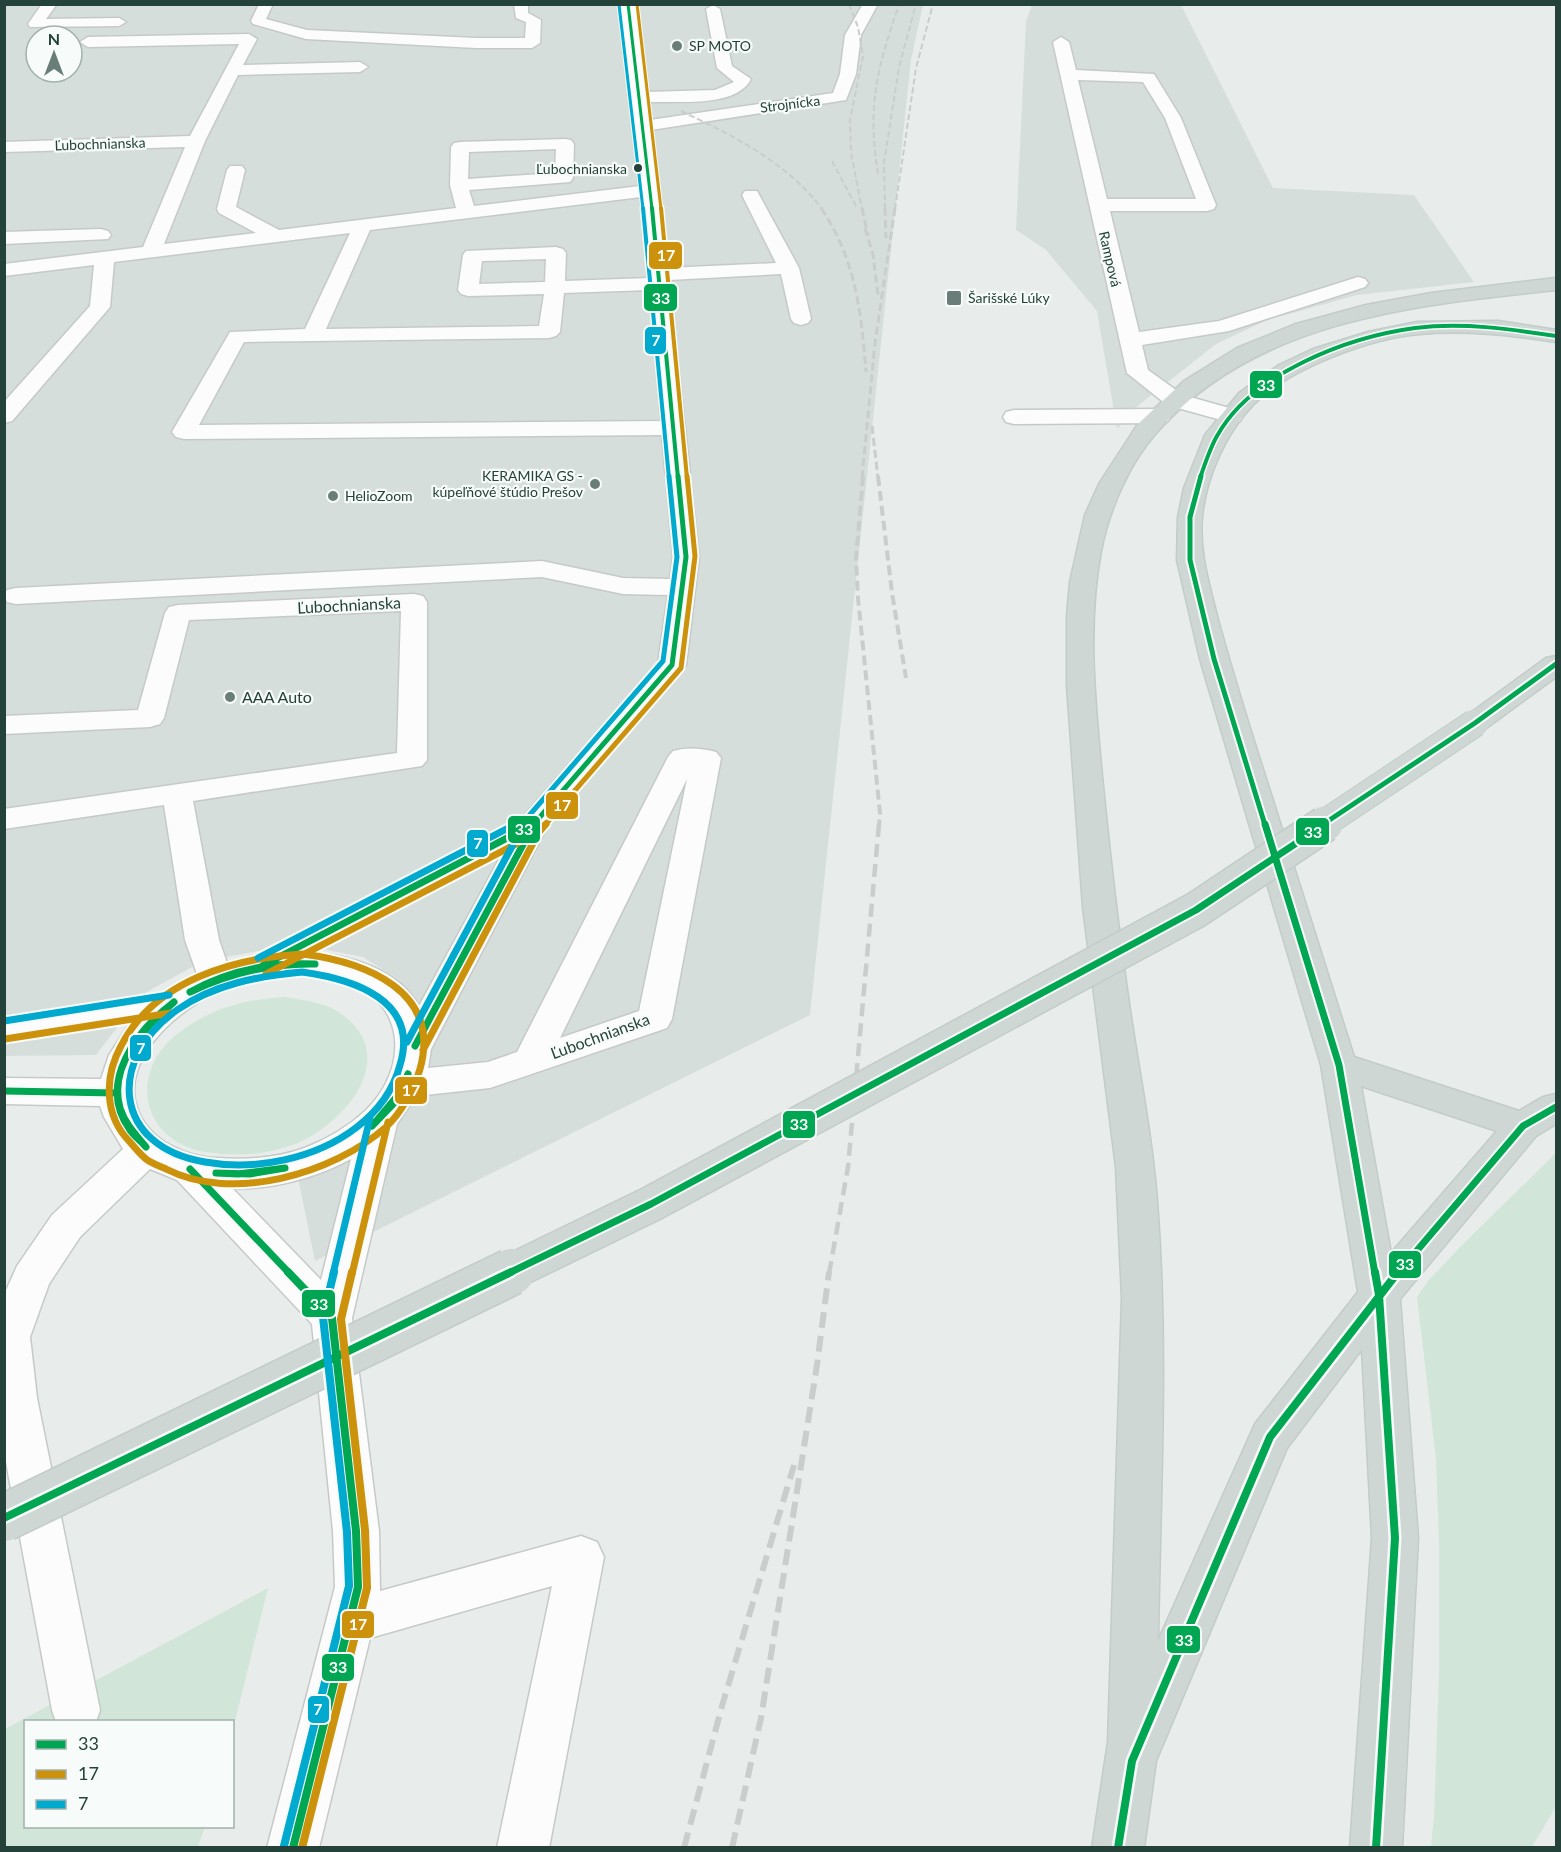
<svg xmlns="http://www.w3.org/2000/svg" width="1561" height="1852" font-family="Lato,sans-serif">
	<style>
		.built { fill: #d6dedb; fill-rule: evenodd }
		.green { fill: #d1e6d8 }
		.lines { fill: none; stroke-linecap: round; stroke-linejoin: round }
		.minor-casing { stroke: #c5cac8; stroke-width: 3 }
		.major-casing { stroke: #c3ccc9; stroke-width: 3 }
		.minor { fill: #fcfcfc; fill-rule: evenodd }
		.major { fill: #cfd7d5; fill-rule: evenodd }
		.rail-far4 { stroke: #c9cdcc; stroke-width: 2; stroke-dasharray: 6 3; stroke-linecap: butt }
		.rail-far3 { stroke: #c9cdcc; stroke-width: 3; stroke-dasharray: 8 4; stroke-linecap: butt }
		.rail-far2 { stroke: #c9cdcc; stroke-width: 4; stroke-dasharray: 10 5; stroke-linecap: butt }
		.rail-far1 { stroke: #c9cdcc; stroke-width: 4.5; stroke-dasharray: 13 7; stroke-linecap: butt }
		.rail { stroke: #c9cdcc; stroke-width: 6; stroke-dasharray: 16 8; stroke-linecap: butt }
		.major-bridge-far2-casing { stroke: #c3ccc9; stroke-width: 29; stroke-linecap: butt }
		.major-bridge-far1-casing { stroke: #c3ccc9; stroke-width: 38; stroke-linecap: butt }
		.major-bridge-casing { stroke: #c3ccc9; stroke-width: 49; stroke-linecap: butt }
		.major-bridge-far2 { stroke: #cfd7d5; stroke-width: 27 }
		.major-bridge-far1 { stroke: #cfd7d5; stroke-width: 35 }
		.major-bridge { stroke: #cfd7d5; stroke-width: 46 }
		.bus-1-far4-casing { stroke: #f7fbf9; stroke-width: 5 }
		.bus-1-far3-casing { stroke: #f7fbf9; stroke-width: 7 }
		.bus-1-far2-casing { stroke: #f7fbf9; stroke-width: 9 }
		.bus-1-far1-casing { stroke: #f7fbf9; stroke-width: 11 }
		.bus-1-casing { stroke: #f7fbf9; stroke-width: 13 }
		.bus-2-far4-casing { stroke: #f7fbf9; stroke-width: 5 }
		.bus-2-far3-casing { stroke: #f7fbf9; stroke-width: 7 }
		.bus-2-far2-casing { stroke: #f7fbf9; stroke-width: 9 }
		.bus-2-far1-casing { stroke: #f7fbf9; stroke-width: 11 }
		.bus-2-casing { stroke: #f7fbf9; stroke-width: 13 }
		.bus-3-far4-casing { stroke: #f7fbf9; stroke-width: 5 }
		.bus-3-far3-casing { stroke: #f7fbf9; stroke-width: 7 }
		.bus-3-far2-casing { stroke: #f7fbf9; stroke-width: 9 }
		.bus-3-far1-casing { stroke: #f7fbf9; stroke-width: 11 }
		.bus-3-casing { stroke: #f7fbf9; stroke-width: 13 }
		.bus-1-far4 { stroke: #00a651; stroke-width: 3 }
		.bus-1-far3 { stroke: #00a651; stroke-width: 4 }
		.bus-1-far2 { stroke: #00a651; stroke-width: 5 }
		.bus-1-far1 { stroke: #00a651; stroke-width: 7 }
		.bus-1 { stroke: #00a651; stroke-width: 8 }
		.bus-2-far4 { stroke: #cd920c; stroke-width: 3 }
		.bus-2-far3 { stroke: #cd920c; stroke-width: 4 }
		.bus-2-far2 { stroke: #cd920c; stroke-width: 5 }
		.bus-2-far1 { stroke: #cd920c; stroke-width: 7 }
		.bus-2 { stroke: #cd920c; stroke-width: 8 }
		.bus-3-far4 { stroke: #00a9ce; stroke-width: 3 }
		.bus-3-far3 { stroke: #00a9ce; stroke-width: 4 }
		.bus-3-far2 { stroke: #00a9ce; stroke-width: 5 }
		.bus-3-far1 { stroke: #00a9ce; stroke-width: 7 }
		.bus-3 { stroke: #00a9ce; stroke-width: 8 }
		.poi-dot { fill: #697e78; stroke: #f7fbf9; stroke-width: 2 }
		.bus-dot { fill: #24423a; stroke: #f7fbf9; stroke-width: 2 }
		.labels { text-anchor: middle; stroke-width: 4.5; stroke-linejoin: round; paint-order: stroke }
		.far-poi-label { font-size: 14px; fill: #24423a; stroke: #f7fbf9; text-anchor: start }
		.far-street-label { font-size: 14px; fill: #24423a; stroke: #f7fbf9 }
		.bus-label { font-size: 14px; fill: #24423a; stroke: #f7fbf9; text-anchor: end }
		.street-label { font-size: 16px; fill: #24423a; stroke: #f7fbf9 }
		.poi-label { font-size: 16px; fill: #24423a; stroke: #f7fbf9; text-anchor: start }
		.line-badge { stroke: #f7fbf9; stroke-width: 2 }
		.badge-label { font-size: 16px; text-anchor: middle; font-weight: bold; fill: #fff }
	</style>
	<rect width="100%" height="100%" fill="#e8edeb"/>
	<!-- built -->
	<path class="built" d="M4,5H923L911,60L810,1015L315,1261L296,1168L382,1119L416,1003L395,977L363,957L297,944L203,961L143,994L96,1055L5,1056ZM36,36H72V72H36Z
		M1032,5H1181L1273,188L1414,195L1474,282L1357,295L1267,320L1216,344L1140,404L1117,429L1097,311L1046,250L1016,230L1026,21Z"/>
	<!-- green -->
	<path class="green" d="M285,997C303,1000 322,1002 337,1011C404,1053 347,1123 295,1144C266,1155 236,1157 206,1152C143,1142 127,1075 176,1035C208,1009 245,999 285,997Z
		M1556,1153V1806L1532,1847H1431L1434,1816L1439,1672V1543L1436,1459L1417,1297L1428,1281L1462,1245Z
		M268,1588L233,1729L232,1722H26V1826L205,1827L198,1847L5,1848V1729Z"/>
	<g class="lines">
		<!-- minor casing -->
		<g class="minor-casing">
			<path id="minor" d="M42,4H57L46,19L119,18L126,22L119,26L30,27L28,24Z
				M259,4H273L266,19L307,30L476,38H525L526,22L516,18L514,4H528V13L541,20L540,43L532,48H476L306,39L253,24L251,21Z
				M621,4H635L647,92L715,90L734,82L717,68L706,9L713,5L720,9L732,66L751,79C737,108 676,101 648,102L650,120L833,93L840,74L845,35L863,4H878L861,35L856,74L846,100L651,130L667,268L776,263L742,195L745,191H757L799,268L811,319L808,323L801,325L794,323L791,319L781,274L669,280L699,557L686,665L546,829L431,1049L428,1068L488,1062L517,1052L668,757L673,751C687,747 702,748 716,752L721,758L672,1019L667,1028L490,1088L416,1096L397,1124L352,1318L379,1531L380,1591L581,1536L597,1542L604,1557L549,1848H497L552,1586L370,1638L319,1848H267L335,1587L333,1531L312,1324L177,1180L150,1169L80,1237L49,1284L30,1337L37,1398L100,1710L96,1722H56L52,1710L4,1451V1295L17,1266L52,1215L123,1149L104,1117L100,1106L4,1104V1078L101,1079L109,1055L130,1023L4,1042V1017L162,993L197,974L185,940L164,805L4,829V809L397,753L401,611L189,620L164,718L160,724L150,727L4,734V716L138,710L165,613L169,607L178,605L414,594L423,596L427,602V760L422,766L193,801L219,940L227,963L258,955L522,818L658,663L668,595L623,594L542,577L16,604L7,602L4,594L7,590L16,588L542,561L623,578L670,579L673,557L662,435L184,439L176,437L172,432L230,332L305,329L350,233L114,262L110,307L12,421L4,423V402L90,306L94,265L4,276V264L143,247L185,147L4,152V142L190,136L239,44L88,47L80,42L88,37L249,34L257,39L243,65L360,62L368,67L360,72L238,75L205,141L164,244L256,233L219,213L217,209L227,170L230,166H242L245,170L236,207L279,230L456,208L450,185L451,147L454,143L460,142L565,139L571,140L574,144L573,178L570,182L469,190L474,206L640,186ZM556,149L555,173L468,179L469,152ZM641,197L649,278L565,281L566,253L563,249L556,247L466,251L463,255L458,290L461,294L468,296L544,294L539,326L326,329L370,230ZM546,259L545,282L479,284L482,261ZM650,290L661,421L199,425L244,342L549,338L556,336L560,332L564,293ZM687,779L639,1011L560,1038ZM502,854L419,1006C398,970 354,956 314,953ZM298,975C314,976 329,977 343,981C408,1001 409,1069 365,1111C349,1126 327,1139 307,1147C279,1158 248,1160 218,1158C187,1157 152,1142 139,1113C114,1056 190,999 236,984C256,977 277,976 298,975ZM351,1159L321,1280L232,1188C272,1190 316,1178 351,1159Z
				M1061,37L1069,42L1076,70L1154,74L1181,118L1216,205L1214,209L1207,211H1110L1139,332L1219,321L1358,277L1365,279L1368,283L1365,287L1229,331L1142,345L1148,370L1183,395L1240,411L1243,416L1240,421L1232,423L1167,405L1127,373L1053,42ZM1078,80L1143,82L1165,118L1196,199H1107Z
				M101,229L108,231L111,235L108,239L4,244V232Z
				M1160,409L1168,411L1171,416L1168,421L1160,423L1014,424L1006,422L1003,417L1006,412L1014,410Z"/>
		</g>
		<!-- major casing -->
		<g class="major-casing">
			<path id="major" d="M1556,278V290C1416,305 1257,319 1157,432C1129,463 1109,510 1101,551C1087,625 1095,702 1102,776C1110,857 1119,937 1131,1017C1141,1083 1154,1148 1158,1215C1168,1357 1160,1500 1158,1641L1255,1424L1358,1292L1321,1065L1200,659L1177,560L1178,517L1184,488L1205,435L1239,393L1279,365L1313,349L1368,332L1417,322L1498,321L1556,330V342C1510,335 1466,330 1420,334C1371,338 1289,368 1254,404C1226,432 1206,477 1202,517C1199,550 1208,580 1216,612C1227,654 1240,696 1253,738C1287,844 1320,950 1354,1057L1519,1111L1543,1097L1556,1094V1124L1536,1136L1400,1299L1418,1538L1402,1848H1350L1372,1538L1362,1349L1287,1448L1156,1761L1144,1848H1092L1108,1742L1122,1298L1116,1167L1083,907L1067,686V616L1070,582L1085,515L1099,484L1138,424L1184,381L1237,348L1296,324L1366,305L1431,293ZM1361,1086L1497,1131L1391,1253Z
				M1556,656V677L1485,729L1475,732L1465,729L1461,723L1465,717L1546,658Z"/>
		</g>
		<!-- minor -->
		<use href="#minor" class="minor"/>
		<!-- major -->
		<use href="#major" class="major"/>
		<!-- rail-far4 -->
		<path class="rail-far4" d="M849,4L858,27L863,56L850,120L851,153L862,209
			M681,111C732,135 787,162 822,209
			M832,161L857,208
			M878,174C867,103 877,70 899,4
			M885,209L884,163L899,67L916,4
			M895,209L916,68L933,4"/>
		<!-- rail-far3 -->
		<path class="rail-far3" d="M821,208C856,260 861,311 866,372
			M862,208L868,236
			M885,208L886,238
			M865,228L873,255L878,295
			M872,426L878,478
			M862,478L875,343L895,208"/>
		<!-- rail-far2 -->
		<path class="rail-far2" d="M863,476L856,559L858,598L880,813L879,825
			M878,476L892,593L906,678"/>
		<!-- rail-far1 -->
		<path class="rail-far1" d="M829,1274L848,1167L879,824"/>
		<!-- rail -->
		<path class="rail" d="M684,1848L722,1706L794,1465
			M732,1848L761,1718L817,1365L829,1272"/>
		<!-- major-bridge-far2 casing -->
		<g class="major-bridge-far2-casing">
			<path id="major-bridge-far2" d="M1322,825L1475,723"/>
		</g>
		<!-- major-bridge-far1 casing -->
		<g class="major-bridge-far1-casing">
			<path id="major-bridge-far1" d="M507,1274L651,1204L1196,910L1325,824"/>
		</g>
		<!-- major-bridge casing -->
		<g class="major-bridge-casing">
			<path id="major-bridge" d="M4,1518L511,1272"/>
		</g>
		<!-- major-bridge-far2 -->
		<use href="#major-bridge-far2" class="major-bridge-far2"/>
		<!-- major-bridge-far1 -->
		<use href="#major-bridge-far1" class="major-bridge-far1"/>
		<!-- major-bridge -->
		<use href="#major-bridge" class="major-bridge"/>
		<!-- bus-1-far4 casing -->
		<g class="bus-1-far4-casing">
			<path id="bus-1-far4" d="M628,4L652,209"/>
		</g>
		<!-- bus-1-far3 casing -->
		<g class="bus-1-far3-casing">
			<path id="bus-1-far3" d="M652,208L678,478
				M1200,478C1205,464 1210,448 1217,436C1252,373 1348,337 1415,328C1462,322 1510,329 1556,336"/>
		</g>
		<!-- bus-1-far2 casing -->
		<g class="bus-1-far2-casing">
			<path id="bus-1-far2" d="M1201,476L1190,517V560L1214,659L1265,825
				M533,825L672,665L686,557L678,476
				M533,825L540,817
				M1322,825L1475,723L1556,664"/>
		</g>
		<!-- bus-1-far1 casing -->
		<g class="bus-1-far1-casing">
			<path id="bus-1-far1" d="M1265,824L1339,1065L1375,1274
				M262,966L534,824
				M190,992C229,970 270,962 315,964
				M190,992C230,973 270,963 315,964
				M415,1046L534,824
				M4,1091L117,1093
				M372,1126L399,1094L408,1074
				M372,1126L394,1103L408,1074
				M146,1147C141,1141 134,1136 130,1130C96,1083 137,1030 174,1002
				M146,1147C136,1135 125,1124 120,1108C108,1065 144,1028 174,1002
				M190,1169L290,1274
				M216,1173L238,1174L285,1168
				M216,1173L250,1174L285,1168
				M507,1274L651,1204L1196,910L1325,824
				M1397,1274L1523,1126L1556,1107"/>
		</g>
		<!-- bus-1 casing -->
		<g class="bus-1-casing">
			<path id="bus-1" d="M288,1272L332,1318L356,1531L358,1587L293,1848
				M1375,1272L1379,1295L1395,1538L1376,1848
				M4,1518L511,1272
				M1118,1848L1132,1761L1270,1437L1398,1272"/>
		</g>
		<!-- bus-2-far4 casing -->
		<g class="bus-2-far4-casing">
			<path id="bus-2-far4" d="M637,4L661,209"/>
		</g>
		<!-- bus-2-far3 casing -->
		<g class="bus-2-far3-casing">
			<path id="bus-2-far3" d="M661,208L687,478"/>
		</g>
		<!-- bus-2-far2 casing -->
		<g class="bus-2-far2-casing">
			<path id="bus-2-far2" d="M545,825L681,668L695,556L687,476
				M545,825L547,823"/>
		</g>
		<!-- bus-2-far1 casing -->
		<g class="bus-2-far1-casing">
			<path id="bus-2-far1" d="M303,954C364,962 442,990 420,1069C414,1089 402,1112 386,1127C333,1174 232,1203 166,1169C159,1166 151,1163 146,1159C140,1154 135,1148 130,1142C104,1116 104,1077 121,1046C155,980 234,958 303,954Z
				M266,974L539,832L546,824
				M5,1039L171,1013
				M423,1050L540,830L546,824
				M352,1274L388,1122"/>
		</g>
		<!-- bus-2 casing -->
		<g class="bus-2-casing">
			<path id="bus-2" d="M302,1848L367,1588L365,1530L341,1319L352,1272"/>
		</g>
		<!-- bus-3-far4 casing -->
		<g class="bus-3-far4-casing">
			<path id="bus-3-far4" d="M619,5L643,209"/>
		</g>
		<!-- bus-3-far3 casing -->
		<g class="bus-3-far3-casing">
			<path id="bus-3-far3" d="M643,208L669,478"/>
		</g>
		<!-- bus-3-far2 casing -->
		<g class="bus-3-far2-casing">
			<path id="bus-3-far2" d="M513,825L527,818L663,661L677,557L669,476
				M523,825L533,811"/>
		</g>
		<!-- bus-3-far1 casing -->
		<g class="bus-3-far1-casing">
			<path id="bus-3-far1" d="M258,958L516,824
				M302,972C353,979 420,1000 400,1065C393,1091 378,1111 357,1127C316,1159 255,1171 205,1162C113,1147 106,1060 177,1010C214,984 259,976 302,972Z
				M4,1021L169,995
				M407,1042L524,824
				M333,1274L370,1118"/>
		</g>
		<!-- bus-3 casing -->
		<g class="bus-3-casing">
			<path id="bus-3" d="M284,1846L349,1586L347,1532L323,1317L334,1272"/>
		</g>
		<!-- bus-1-far4 -->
		<use href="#bus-1-far4" class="bus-1-far4"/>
		<!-- bus-1-far3 -->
		<use href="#bus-1-far3" class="bus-1-far3"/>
		<!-- bus-1-far2 -->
		<use href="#bus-1-far2" class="bus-1-far2"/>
		<!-- bus-1-far1 -->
		<use href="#bus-1-far1" class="bus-1-far1"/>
		<!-- bus-1 -->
		<use href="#bus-1" class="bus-1"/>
		<!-- bus-2-far4 -->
		<use href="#bus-2-far4" class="bus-2-far4"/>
		<!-- bus-2-far3 -->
		<use href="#bus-2-far3" class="bus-2-far3"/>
		<!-- bus-2-far2 -->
		<use href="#bus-2-far2" class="bus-2-far2"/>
		<!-- bus-2-far1 -->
		<use href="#bus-2-far1" class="bus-2-far1"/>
		<!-- bus-2 -->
		<use href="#bus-2" class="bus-2"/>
		<!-- bus-3-far4 -->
		<use href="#bus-3-far4" class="bus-3-far4"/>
		<!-- bus-3-far3 -->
		<use href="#bus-3-far3" class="bus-3-far3"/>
		<!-- bus-3-far2 -->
		<use href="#bus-3-far2" class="bus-3-far2"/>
		<!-- bus-3-far1 -->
		<use href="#bus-3-far1" class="bus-3-far1"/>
		<!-- bus-3 -->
		<use href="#bus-3" class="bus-3"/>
	</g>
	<!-- markers -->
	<g class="poi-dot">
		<circle cx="677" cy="46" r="6"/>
		<rect x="946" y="290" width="16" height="16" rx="3"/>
		<circle cx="595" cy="484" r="6"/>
		<circle cx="333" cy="496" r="6"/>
		<circle cx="230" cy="697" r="6"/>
	</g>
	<circle class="bus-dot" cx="638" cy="168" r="5"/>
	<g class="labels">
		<!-- far-poi labels -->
		<g class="far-poi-label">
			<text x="689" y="51">SP MOTO</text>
			<text x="968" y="303">Šarišské Lúky</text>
			<text x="583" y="481" text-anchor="end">KERAMIKA GS -<tspan x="583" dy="16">kúpeľňové štúdio Prešov</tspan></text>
			<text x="345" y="501">HelioZoom</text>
		</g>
		<!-- far-street labels -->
		<g class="far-street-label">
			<text transform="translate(790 104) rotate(-7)" y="5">Strojnícka</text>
			<text transform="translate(100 144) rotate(-2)" y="5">Ľubochnianska</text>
			<text transform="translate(1110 259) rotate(77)" y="5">Rampová</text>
		</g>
		<!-- bus labels -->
		<g class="bus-label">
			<text x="627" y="174">Ľubochnianska</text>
		</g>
		<!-- street labels -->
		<g class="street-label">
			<text transform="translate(349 605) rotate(-3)" y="6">Ľubochnianska</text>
			<text transform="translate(600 1036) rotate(-20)" y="6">Ľubochnianska</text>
		</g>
		<!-- poi labels -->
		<g class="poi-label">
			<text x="242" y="703">AAA Auto</text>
		</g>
	</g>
	<g class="line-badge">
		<rect x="648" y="241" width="35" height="29" rx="6" fill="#cd920c"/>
		<rect x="643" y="283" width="35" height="29" rx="6" fill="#00a651"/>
		<rect x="644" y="326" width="23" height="29" rx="6" fill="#00a9ce"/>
		<rect x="1249" y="370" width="34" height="29" rx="6" fill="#00a651"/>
		<rect x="545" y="791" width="34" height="29" rx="6" fill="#cd920c"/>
		<rect x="507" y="815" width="34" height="29" rx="6" fill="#00a651"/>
		<rect x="1295" y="817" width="35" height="29" rx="6" fill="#00a651"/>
		<rect x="466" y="829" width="23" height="29" rx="6" fill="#00a9ce"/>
		<rect x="129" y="1034" width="23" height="28" rx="6" fill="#00a9ce"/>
		<rect x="394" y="1076" width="34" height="29" rx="6" fill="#cd920c"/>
		<rect x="782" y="1110" width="34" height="29" rx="6" fill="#00a651"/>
		<rect x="1388" y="1250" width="34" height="29" rx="6" fill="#00a651"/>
		<rect x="301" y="1289" width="35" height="29" rx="6" fill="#00a651"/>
		<rect x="341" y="1610" width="34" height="29" rx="6" fill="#cd920c"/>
		<rect x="1166" y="1625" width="35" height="29" rx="6" fill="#00a651"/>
		<rect x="321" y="1653" width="34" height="29" rx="6" fill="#00a651"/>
		<rect x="307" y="1695" width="23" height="29" rx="6" fill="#00a9ce"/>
	</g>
	<g class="badge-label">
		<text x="666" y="261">17</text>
		<text x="661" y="304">33</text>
		<text x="656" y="346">7</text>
		<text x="1266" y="391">33</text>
		<text x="562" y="811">17</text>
		<text x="524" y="835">33</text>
		<text x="1313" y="838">33</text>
		<text x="478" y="849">7</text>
		<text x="141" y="1054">7</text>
		<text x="411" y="1096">17</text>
		<text x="799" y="1130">33</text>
		<text x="1405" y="1270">33</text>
		<text x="319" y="1310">33</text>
		<text x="358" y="1630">17</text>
		<text x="1184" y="1646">33</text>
		<text x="338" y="1673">33</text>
		<text x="318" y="1715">7</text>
	</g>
	<!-- border -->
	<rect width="1561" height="1852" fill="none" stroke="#24423a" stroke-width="12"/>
	<!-- legend -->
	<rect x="24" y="1720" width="210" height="108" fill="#f7fbf9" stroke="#a3b1ad" stroke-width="1.5"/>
	<rect x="36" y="1740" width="30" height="9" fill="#00a651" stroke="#a3b1ad" stroke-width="1.5"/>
	<text x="78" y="1750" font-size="18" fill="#24423a">33</text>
	<rect x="36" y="1770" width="30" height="9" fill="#cd920c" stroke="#a3b1ad" stroke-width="1.5"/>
	<text x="78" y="1780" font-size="18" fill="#24423a">17</text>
	<rect x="36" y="1800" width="30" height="9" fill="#00a9ce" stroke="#a3b1ad" stroke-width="1.5"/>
	<text x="78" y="1810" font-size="18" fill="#24423a">7</text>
	<!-- north arrow -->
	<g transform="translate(54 54)"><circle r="28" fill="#f7fbf9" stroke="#a3b1ad" stroke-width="1.5"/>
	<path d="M0-4.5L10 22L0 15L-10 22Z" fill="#697e78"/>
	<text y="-9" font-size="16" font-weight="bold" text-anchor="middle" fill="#24423a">N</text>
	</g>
</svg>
